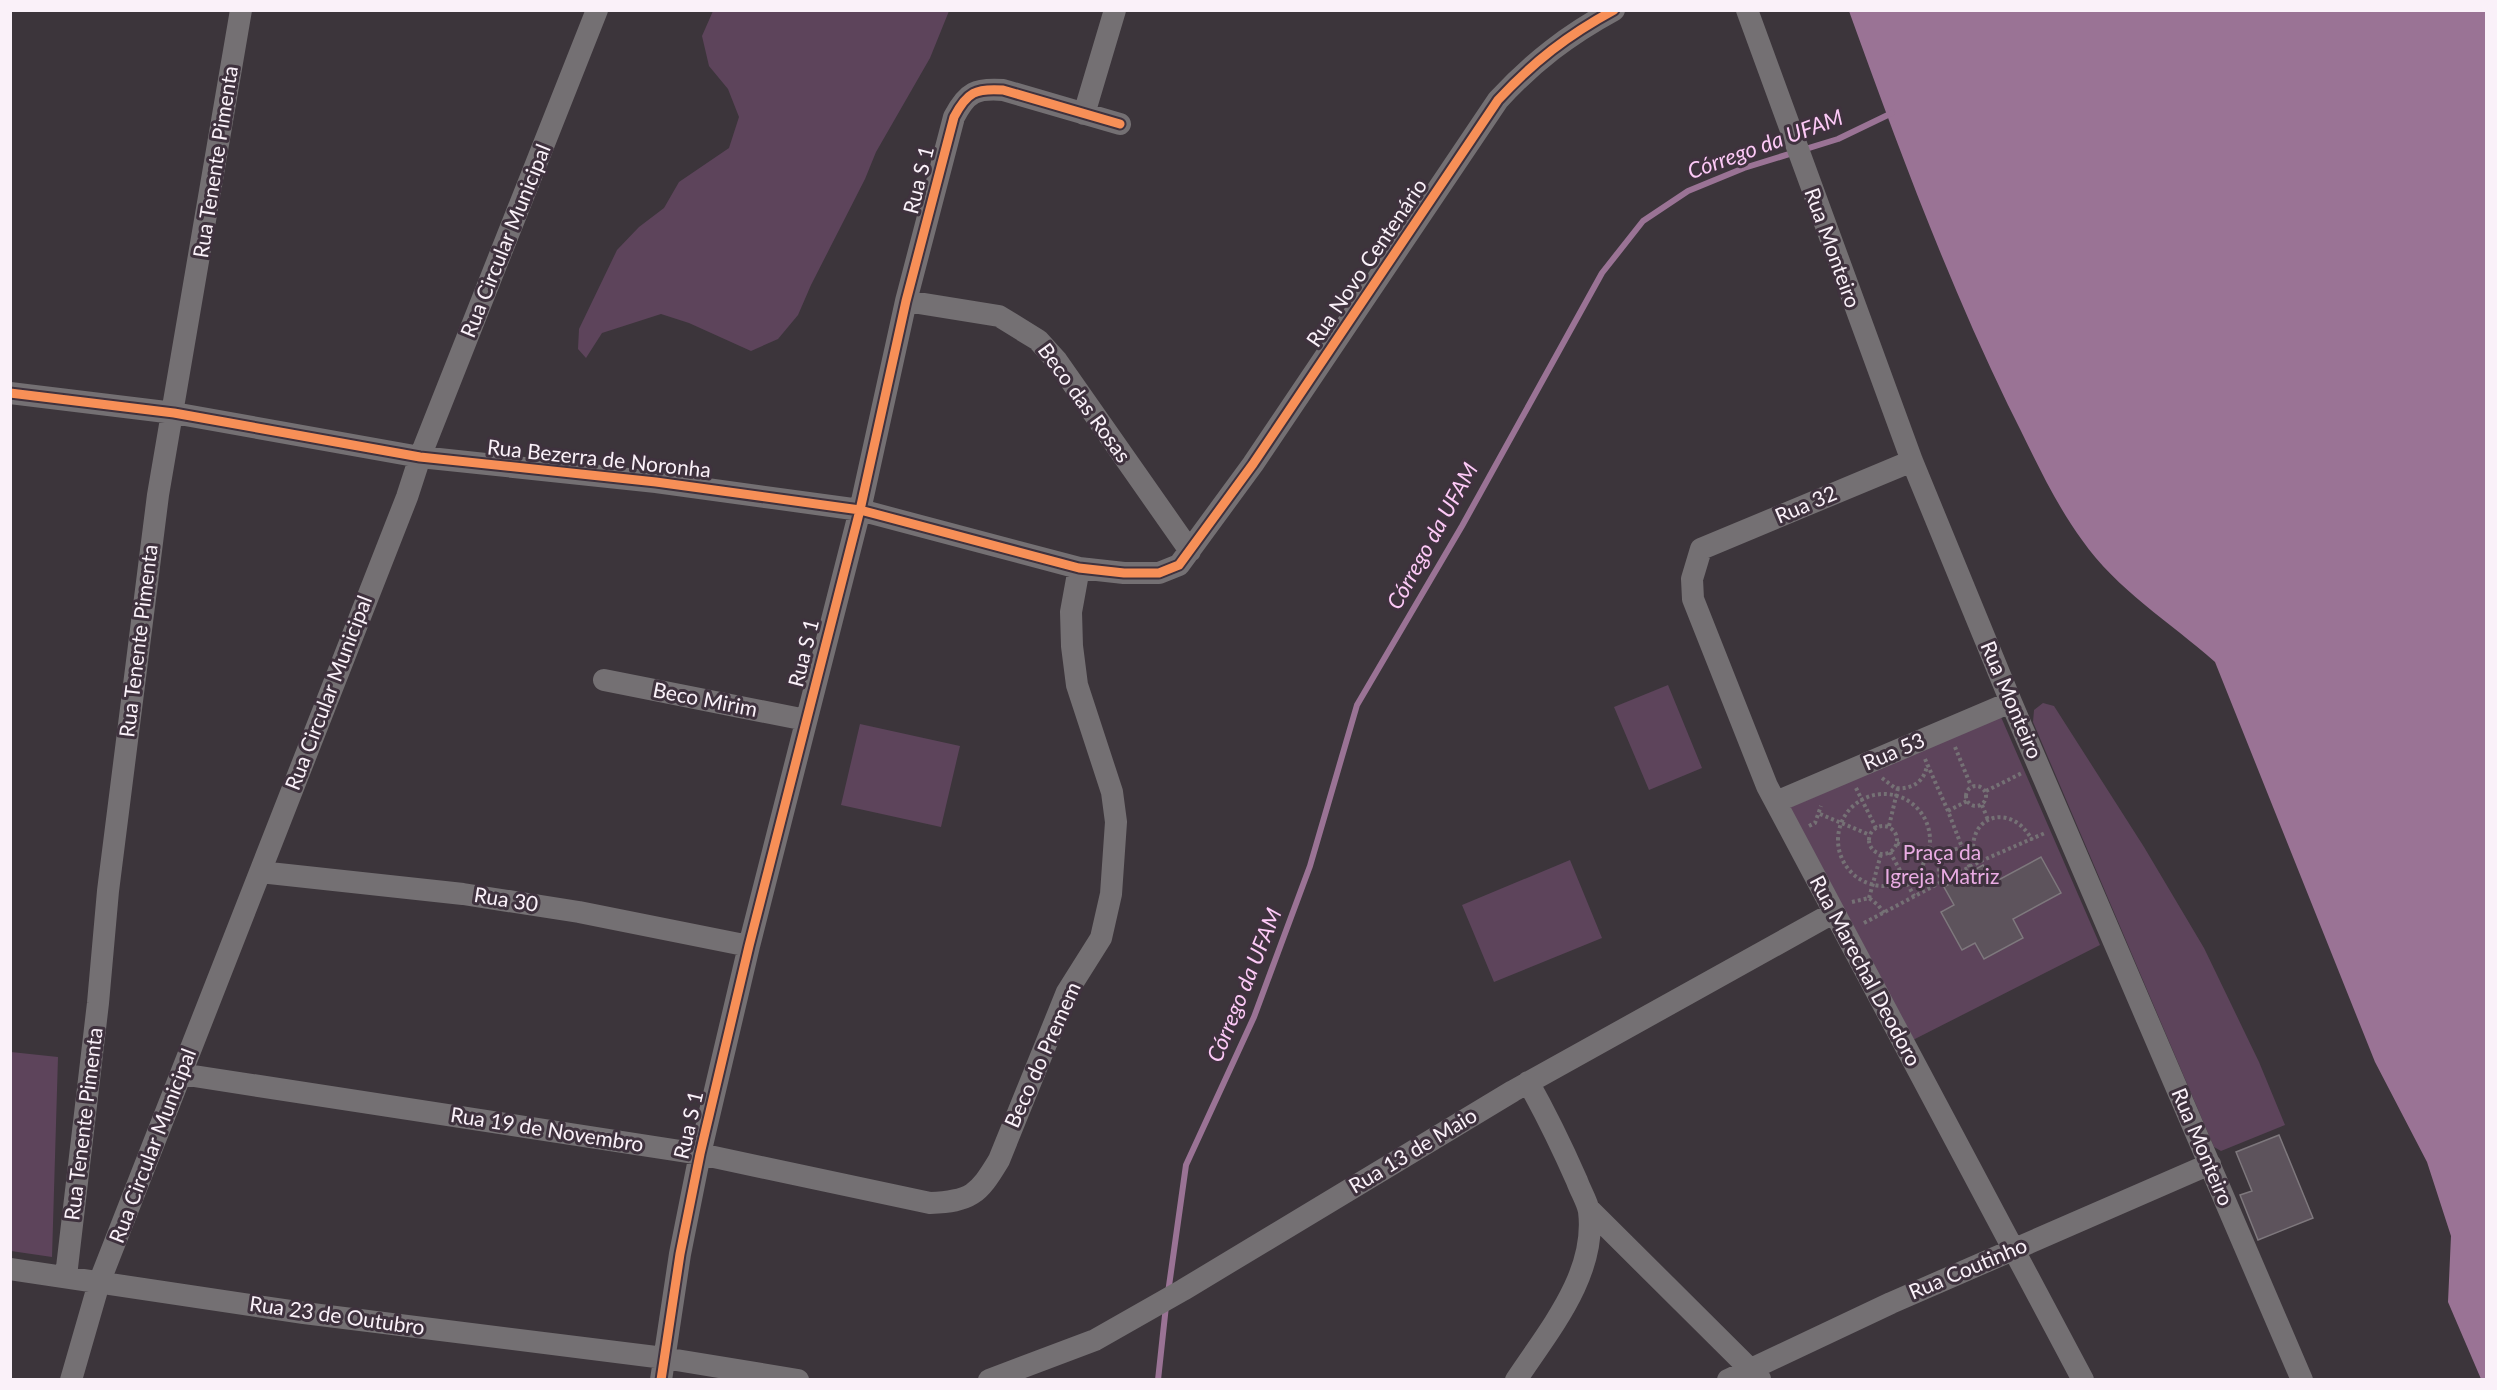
<svg xmlns="http://www.w3.org/2000/svg" width="2497" height="1390" font-family="Lato,sans-serif">
	<style>
		.green { fill: #5d445b }
		.water { fill: #9a7395 }
		.lines { fill: none; stroke-linecap: round; stroke-linejoin: round }
		.stream { stroke: #9a7395; stroke-width: 6 }
		.building { fill: #5d535c; stroke: #7e787d; stroke-width: 1.5 }
		.path { stroke: #757175; stroke-width: 4; stroke-dasharray: 3 3; stroke-linecap: butt }
		.street { stroke: #747073; stroke-width: 22 }
		.cycleway-casing { stroke: #3f323e; stroke-width: 13 }
		.cycleway { stroke: #f78f57; stroke-width: 9 }
		.labels { text-anchor: middle; stroke-width: 6; stroke-linejoin: round; paint-order: stroke }
		.street-label { font-size: 21px; fill: #faf1f9; stroke: #3f323e }
		.park-label { font-size: 21px; fill: #eaace4; stroke: #3f323e }
		.water-label { font-size: 22px; font-style: italic; fill: #fdcaf7; stroke: #3f323e }
	</style>
	<rect width="100%" height="100%" fill="#3c353b"/>
	<!-- green -->
	<path class="green" d="M713,11H949L930,58L876,152L865,179L811,285L798,315L778,339L751,351L689,323L661,314L602,333L586,358L578,349L579,329L617,250L639,227L664,208L679,182L729,148L739,117L728,89L709,66L702,36Z
		M1668,685L1702,768L1649,790L1614,707Z
		M2043,703L2054,706L2144,847L2204,948L2259,1062L2285,1125L2221,1151L2214,1147L2033,722L2034,710Z
		M2001,717L2100,945L1909,1042L1786,809Z
		M860,724L960,746L941,827L841,805Z
		M1570,860L1602,938L1494,982L1462,905Z
		M11,1052L58,1057L52,1257L11,1251Z"/>
	<!-- water -->
	<path class="water" d="M1849,11H2486V1379H2481L2448,1302L2451,1236L2427,1162L2375,1062L2215,662C2170,622 2117,590 2082,540C2052,499 2031,450 2008,405C1946,277 1897,144 1849,11Z"/>
	<g class="lines">
		<!-- stream -->
		<path class="stream" d="M1168,1293L1186,1165L1254,1017L1310,866L1357,705L1462,526L1602,273L1643,221L1688,191L1744,168L1838,139L1892,113
			M1158,1380L1166,1306"/>
	</g>
	<!-- building -->
	<path class="building" d="M2041,857L2061,893L2013,919L2023,938L1984,959L1975,943L1962,950L1941,912L1954,905L1944,887L1983,865L1993,883Z
		M2279,1135L2313,1218L2258,1240L2240,1195L2252,1191L2236,1152Z"/>
	<g class="lines">
		<!-- path -->
		<path class="path" d="M1955,747L1971,786
			M1925,759L1948,811L1970,868
			M1882,778L1895,788C1912,790 1925,781 1927,765
			M1966 796a10 10 0 1 1 20 0a10 10 0 1 1-20 0Z
			M1856,788L1876,828
			M1986,791L2022,773
			M1838 840a46 46 0 1 1 92 0a46 46 0 1 1-92 0Z
			M1982,805L1988,820
			M1948,811L1967,801
			M1820,814L1870,835
			M1869 840a14 14 0 1 1 28 0a14 14 0 1 1-28 0Z
			M1809,826L1815,823L1821,806
			M1889,826L1898,788
			M1897,843L1940,860
			M1890,852L1914,896
			M1980,861L1974,858C1966,814 2012,802 2032,840
			M1942,883C1934,864 1941,850 1962,848
			M1869,898L1881,854
			M1852,902L1869,898L1878,905L1884,913
			M1864,923L1981,861L2045,833"/>
		<!-- street -->
		<path class="street" d="M1747,10L1912,461L2011,702L2302,1380
			M1084,114L1115,10
			M906,301L999,316L1038,340L1057,361L1190,551
			M10,393L174,413L420,457L656,482L860,510L1079,568L1124,573H1159L1179,565L1253,464L1498,100C1533,62 1568,35 1614,10
			M1912,461L1701,549L1692,579L1693,599L1767,786L2083,1380
			M604,680L806,720
			M1776,802L2011,702
			M260,872L463,894L579,912L749,946
			M181,1074L700,1154L930,1203C971,1201 978,1195 999,1160L1067,992L1101,938L1111,894L1116,822L1112,792L1077,685L1072,646L1071,612L1079,568
			M1589,1209L1760,1379
			M10,1269L304,1313L664,1358L798,1380
			M66,1276L98,1003L108,891L158,495L241,10
			M71,1380L99,1283L407,497L420,457L597,10
			M661,1380L680,1254L700,1154L749,946L860,510L906,301L954,117C967,92 976,88 1003,90L1120,124
			M989,1380L1095,1340L1183,1290L1513,1091L1833,913
			M1516,1380C1549,1330 1597,1274 1589,1211C1587,1201 1580,1190 1577,1181C1562,1147 1546,1114 1528,1082
			M1728,1380L1891,1303L2210,1164"/>
		<!-- cycleway casing -->
		<g class="cycleway-casing">
			<path id="cycleway" d="M10,393L174,413L420,457L656,482L860,510L1079,568L1124,573H1159L1179,565L1253,464L1498,100C1533,62 1568,35 1614,10
				M661,1380L680,1254L700,1154L749,946L860,510L906,301L954,117C967,92 976,88 1003,90L1120,124"/>
		</g>
		<!-- cycleway -->
		<use href="#cycleway" class="cycleway"/>
	</g>
	<g class="labels">
		<!-- street labels -->
		<g class="street-label">
			<text transform="translate(216 162) rotate(-81)" y="7">Rua Tenente Pimenta</text>
			<text transform="translate(919 180) rotate(-76)" y="7">Rua S 1</text>
			<text transform="translate(506 241) rotate(-68)" y="7">Rua Circular Municipal</text>
			<text transform="translate(1832 248) rotate(70)" y="7">Rua Monteiro</text>
			<text transform="translate(1367 263) rotate(-56)" y="7">Rua Novo Centenário</text>
			<text transform="translate(1084 403) rotate(54)" y="7">Beco das Rosas</text>
			<text transform="translate(599 459) rotate(6)" y="7">Rua Bezerra de Noronha</text>
			<text transform="translate(1806 505) rotate(-23)" y="7">Rua 32</text>
			<text transform="translate(139 641) rotate(-83)" y="7">Rua Tenente Pimenta</text>
			<text transform="translate(804 653) rotate(-76)" y="7">Rua S 1</text>
			<text transform="translate(329 693) rotate(-69)" y="7">Rua Circular Municipal</text>
			<text transform="translate(705 700) rotate(11)" y="7">Beco Mirim</text>
			<text transform="translate(2011 700) rotate(67)" y="7">Rua Monteiro</text>
			<text transform="translate(1894 752) rotate(-23)" y="7">Rua 53</text>
			<text transform="translate(506 900) rotate(9)" y="7">Rua 30</text>
			<text transform="translate(1865 971) rotate(62)" y="7">Rua Marechal Deodoro</text>
			<text transform="translate(1043 1055) rotate(-66)" y="7">Beco do Premem</text>
			<text transform="translate(84 1124) rotate(-83)" y="7">Rua Tenente Pimenta</text>
			<text transform="translate(689 1125) rotate(-77)" y="7">Rua S 1</text>
			<text transform="translate(547 1130) rotate(9)" y="7">Rua 19 de Novembro</text>
			<text transform="translate(153 1146) rotate(-69)" y="7">Rua Circular Municipal</text>
			<text transform="translate(2202 1147) rotate(67)" y="7">Rua Monteiro</text>
			<text transform="translate(1413 1151) rotate(-31)" y="7">Rua 13 de Maio</text>
			<text transform="translate(1968 1269) rotate(-23)" y="7">Rua Coutinho</text>
			<text transform="translate(337 1316) rotate(8)" y="7">Rua 23 de Outubro</text>
		</g>
		<!-- park labels -->
		<g class="park-label">
			<text x="1942" y="860">Praça da<tspan x="1942" dy="24">Igreja Matriz</tspan></text>
		</g>
		<!-- water labels -->
		<g class="water-label">
			<text transform="translate(1765 144) rotate(-20)" y="8">Córrego da UFAM</text>
			<text transform="translate(1432 536) rotate(-61)" y="8">Córrego da UFAM</text>
			<text transform="translate(1244 985) rotate(-68)" y="8">Córrego da UFAM</text>
		</g>
	</g>
	<!-- border -->
	<rect width="2497" height="1390" fill="none" stroke="#faf1f9" stroke-width="24"/>
</svg>
